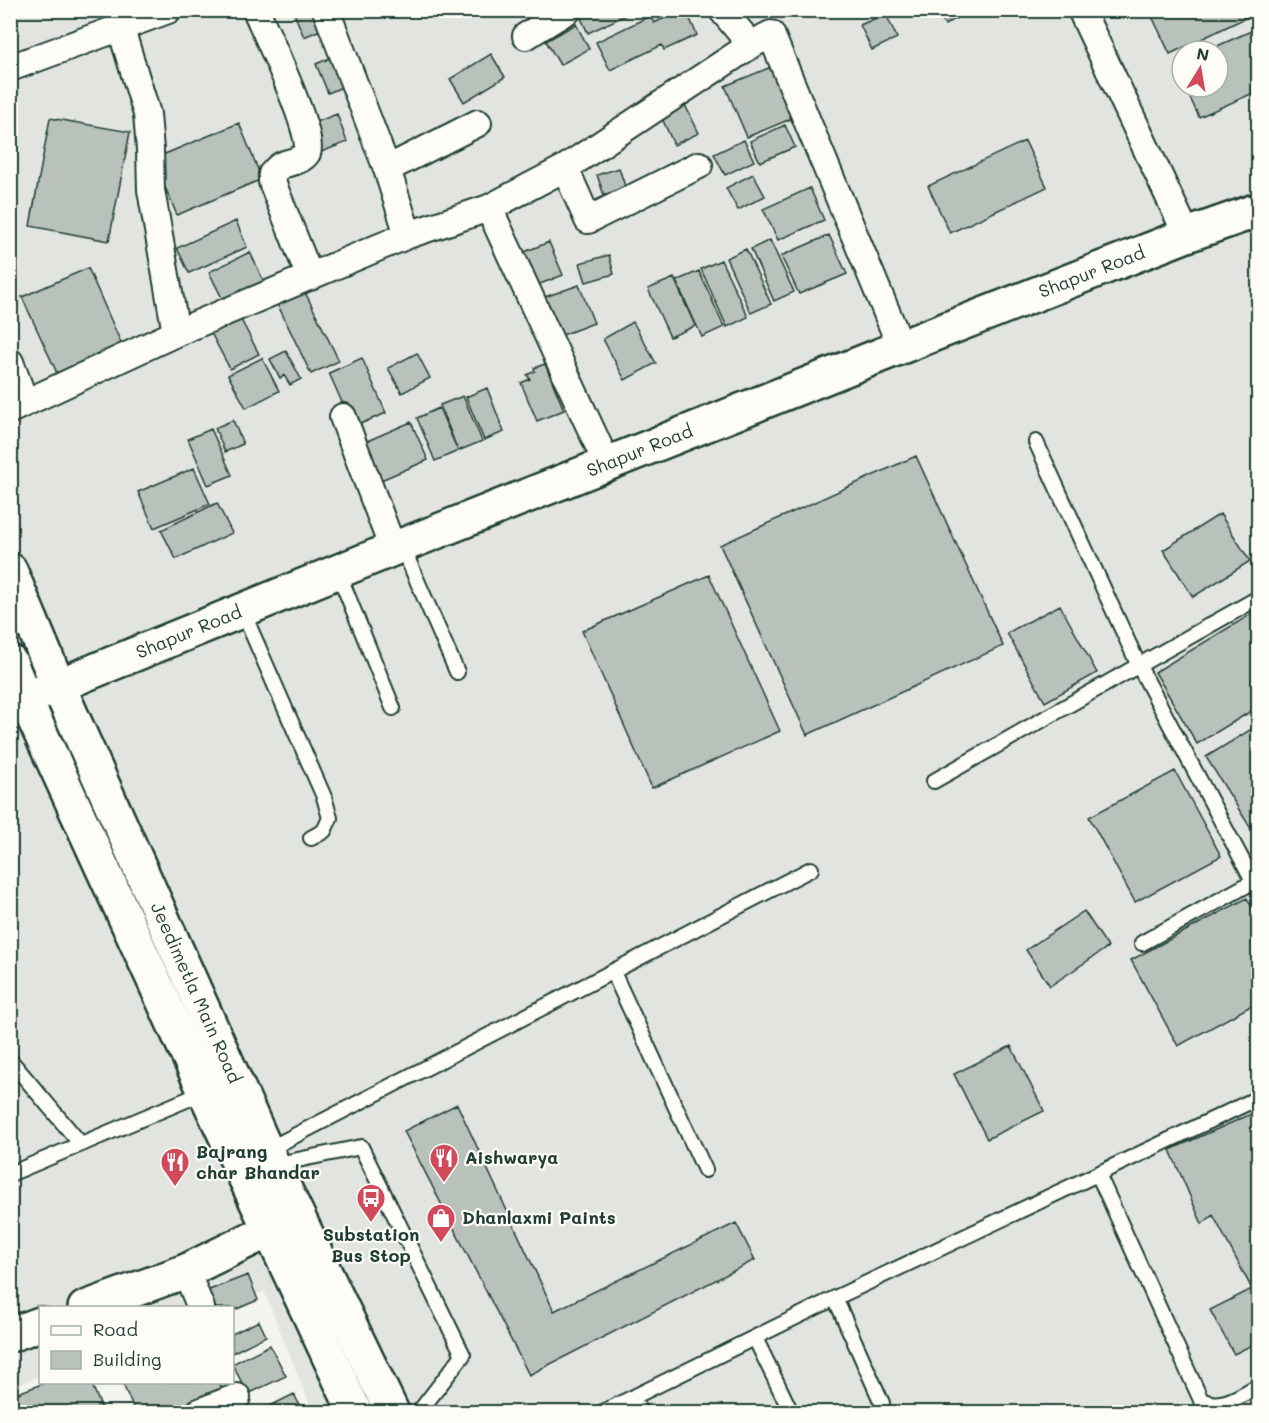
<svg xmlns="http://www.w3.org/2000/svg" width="1269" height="1423" font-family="Mali,sans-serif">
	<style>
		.built { fill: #e2e5df; fill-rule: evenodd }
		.building { fill: #b9c1bb; stroke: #1f3d34; stroke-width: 1.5 }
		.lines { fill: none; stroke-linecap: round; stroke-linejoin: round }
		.lane-casing { stroke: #1f3d34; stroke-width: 18 }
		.street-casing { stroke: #1f3d34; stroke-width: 30 }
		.secondary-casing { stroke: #1f3d34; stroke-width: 38 }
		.primary-casing { stroke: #1f3d34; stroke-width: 38 }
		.lane { stroke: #fdfcf7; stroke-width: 14 }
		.street { stroke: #fdfcf7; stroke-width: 26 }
		.secondary { stroke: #fdfcf7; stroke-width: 33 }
		.primary { stroke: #fdfcf7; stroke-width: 33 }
		.labels { text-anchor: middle; stroke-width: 4.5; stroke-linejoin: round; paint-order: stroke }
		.street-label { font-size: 18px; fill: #1f3d34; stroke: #fdfcf7 }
		.poi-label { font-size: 18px; font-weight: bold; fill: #1f3d34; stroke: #fdfcf7; text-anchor: start }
	</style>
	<rect width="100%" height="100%" fill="#f4f4ef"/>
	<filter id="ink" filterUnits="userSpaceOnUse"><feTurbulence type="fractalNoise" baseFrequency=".0167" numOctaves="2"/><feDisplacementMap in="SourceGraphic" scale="12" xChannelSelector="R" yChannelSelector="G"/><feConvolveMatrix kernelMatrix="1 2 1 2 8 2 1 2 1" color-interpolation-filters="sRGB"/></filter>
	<g filter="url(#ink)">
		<!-- built -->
		<path class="built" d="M11,11H1258V1412H313L264,1291L220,1307L40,1308V1376L11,1388ZM1182,51H1218V87H1182Z"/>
		<!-- building -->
		<path class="building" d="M319,10L327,27L304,37L293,11Z
			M591,10H626L628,14L588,33L580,16Z
			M682,10H686L697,35L664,50L662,45L610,70L596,42L650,16L654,23Z
			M937,10H971L945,25Z
			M1149,10H1258V12L1170,54Z
			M886,14L897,38L872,50L860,25Z
			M576,24L589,49L560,65L546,41Z
			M1258,28V91L1199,117L1185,87H1218V51H1206Z
			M491,54L505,77L464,102L450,79Z
			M335,56L347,85L328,93L316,64Z
			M771,67L793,118L747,137L725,86Z
			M685,105L699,133L674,145L661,116Z
			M337,114L347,142L316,154L306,126Z
			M50,118L130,132L109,241L30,226Z
			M239,123L262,179L177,215L153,159Z
			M785,125L795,147L760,162L750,141Z
			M744,140L754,161L725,175L714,154Z
			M1025,141L1047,187L950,233L928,186Z
			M619,168L626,189L604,195L597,175Z
			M753,174L765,196L738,210L726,188Z
			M810,188L824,220L778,240L763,209Z
			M236,221L247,247L189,273L177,248Z
			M829,235L847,274L799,294L781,256Z
			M770,240L794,292L774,301L751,249Z
			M549,242L563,275L535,286L522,253Z
			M746,249L771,304L751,313L726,258Z
			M250,252L265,284L225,304L209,272Z
			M609,255L614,274L586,282L580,263Z
			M721,260L748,317L727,327L701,269Z
			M88,268L122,345L57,373L22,297Z
			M699,271L724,327L702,337L676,281Z
			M674,278L695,326L670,337L648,289Z
			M579,285L594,323L557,337L542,298Z
			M302,286L339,361L311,374L275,299Z
			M240,318L259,354L230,369L211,333Z
			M633,322L656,363L625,380L603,339Z
			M286,351L301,379L290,385L284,375L280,378L270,359Z
			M417,353L430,378L402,393L388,368Z
			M262,358L279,391L246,408L228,375Z
			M362,358L386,413L353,427L329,373Z
			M545,364L564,410L537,421L521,383L530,379L527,375L535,371L534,368Z
			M487,388L504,432L484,440L466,397Z
			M463,396L482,441L458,451L440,405Z
			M439,408L458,451L435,461L417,418Z
			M233,420L243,444L225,452L215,428Z
			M411,422L428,460L374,483L358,445Z
			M211,429L232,475L208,485L188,439Z
			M916,456L1003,646L807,735L720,545Z
			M194,468L210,504L154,528L138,492Z
			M217,503L232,533L176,559L161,530Z
			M1220,514L1250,561L1193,597L1163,550Z
			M709,575L780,731L652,788L582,631Z
			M1060,605L1097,673L1045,702L1007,633Z
			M1258,610V707L1197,744L1155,672Z
			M1258,725V840L1206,757Z
			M1175,771L1221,856L1135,902L1089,817Z
			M1247,898L1258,919V1002L1178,1046L1131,960Z
			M1084,911L1108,947L1050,986L1026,950Z
			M1011,1046L1044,1111L987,1139L954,1074Z
			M457,1104L554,1311L736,1223L755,1260L529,1375L404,1131Z
			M1258,1111V1342L1234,1354L1210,1310L1252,1289L1213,1215L1202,1224L1170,1150Z
			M248,1275L258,1300L232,1311V1308H210L204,1292Z
			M259,1321L266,1336L232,1353V1334Z
			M270,1345L286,1376L248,1394L232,1364Z
			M47,1382H91L103,1412H10V1396Z
			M122,1382H219L224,1393L176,1412H135Z
			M294,1394L303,1412H258Z"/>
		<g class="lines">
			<!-- lane casing -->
			<g class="lane-casing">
				<path id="lane" d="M1036,442L1139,666L1258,890
					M402,546L457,672
					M338,572L393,708
					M242,610L324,797L330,818L324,831L311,838
					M934,781L1258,598
					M1142,943L1258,879
					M613,972L705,1170
					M10,1060L80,1143
					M267,1150L811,869
					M273,1165L361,1147L463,1355L419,1412
					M10,1174L205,1092
					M1098,1174L1201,1400C1222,1410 1239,1396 1258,1386
					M835,1298L882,1403
					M755,1338L791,1412
					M633,1398L640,1412
					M603,1412L835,1298L1258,1098"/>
			</g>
			<!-- street casing -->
			<g class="street-casing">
				<path id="street" d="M256,10C265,31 316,138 307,153C302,161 289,162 282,165C278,167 275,171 272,174V182L310,277
					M326,10L387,169L408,235
					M722,10L751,45
					M1081,10L1187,235
					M121,29L147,114L150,150L151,190L176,333
					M526,36L568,10
					M10,68L168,10
					M565,168L588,220L699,165
					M387,169L478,123
					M489,208L607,464
					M10,362L25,403
					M10,410L176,333L408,235L489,208L565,168L751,45L771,34L901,347
					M343,417L393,549
					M186,1271L201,1308
					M199,1412L237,1397"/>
			</g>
			<!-- secondary casing -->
			<g class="secondary-casing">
				<g id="secondary">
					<path id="s1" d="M25,699L393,549L901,347L1187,235L1258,210"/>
					<path d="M85,1308L186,1271L294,1218"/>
					<path d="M10,1335L40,1324"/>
				</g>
			</g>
			<!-- primary casing -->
			<g class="primary-casing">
				<g id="primary">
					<path id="s2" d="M10,570L58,685L266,1150L392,1412"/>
					<path d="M10,662L25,699L205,1092L355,1412"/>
				</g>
			</g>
			<!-- lane -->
			<use href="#lane" class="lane"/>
			<!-- street -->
			<use href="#street" class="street"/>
			<!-- secondary -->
			<use href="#secondary" class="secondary"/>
			<!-- primary -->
			<use href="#primary" class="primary"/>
		</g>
	</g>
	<!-- icons -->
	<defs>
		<g id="restaurant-pin" transform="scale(1.5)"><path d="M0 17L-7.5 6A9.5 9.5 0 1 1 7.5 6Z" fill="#d1495b" stroke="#fdfcf7"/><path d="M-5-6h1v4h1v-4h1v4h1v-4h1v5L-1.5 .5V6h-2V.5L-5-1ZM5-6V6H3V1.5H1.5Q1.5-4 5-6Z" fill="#fff"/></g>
		<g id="bus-pin" transform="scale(1.5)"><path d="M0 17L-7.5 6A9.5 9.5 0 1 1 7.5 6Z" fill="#d1495b" stroke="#fdfcf7"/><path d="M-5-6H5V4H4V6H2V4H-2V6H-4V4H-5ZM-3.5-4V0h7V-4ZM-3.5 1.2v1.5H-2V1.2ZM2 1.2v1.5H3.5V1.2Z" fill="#fff"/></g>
		<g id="shop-pin" transform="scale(1.5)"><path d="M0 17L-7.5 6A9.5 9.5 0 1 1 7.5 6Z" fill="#d1495b" stroke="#fdfcf7"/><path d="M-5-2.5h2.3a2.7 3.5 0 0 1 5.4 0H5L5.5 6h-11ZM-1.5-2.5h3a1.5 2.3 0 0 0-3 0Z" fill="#fff"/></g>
	</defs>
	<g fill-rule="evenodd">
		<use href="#restaurant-pin" x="444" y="1158"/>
		<use href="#restaurant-pin" x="175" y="1162"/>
		<use href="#bus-pin" x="371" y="1198"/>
		<use href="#shop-pin" x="441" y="1218"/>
	</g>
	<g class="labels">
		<!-- street labels -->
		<g class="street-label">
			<text dy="6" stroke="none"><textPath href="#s1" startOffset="1149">Shapur Road</textPath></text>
			<text dy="6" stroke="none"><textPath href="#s1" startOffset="663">Shapur Road</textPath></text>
			<text dy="6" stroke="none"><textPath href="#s1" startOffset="177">Shapur Road</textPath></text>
			<text dy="6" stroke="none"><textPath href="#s2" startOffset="462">Jeedimetla Main Road</textPath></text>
		</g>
		<!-- poi labels -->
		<g class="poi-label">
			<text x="196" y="1158">Bajrang<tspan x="196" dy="21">char Bhandar</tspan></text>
			<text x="465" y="1164">Aishwarya</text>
			<text x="462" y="1224">Dhanlaxmi Paints</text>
			<text x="371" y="1241" text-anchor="middle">Substation<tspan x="371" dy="21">Bus Stop</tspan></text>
		</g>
	</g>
	<!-- margin -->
	<rect width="1269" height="1423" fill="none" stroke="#fdfcf7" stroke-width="36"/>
	<rect x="18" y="18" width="1233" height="1387" fill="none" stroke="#1f3d34" stroke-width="2" filter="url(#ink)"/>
	<!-- legend -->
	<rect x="39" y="1306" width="195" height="78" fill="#fdfcf7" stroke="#a4b0a9" stroke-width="1.5"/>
	<rect x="51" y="1326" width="30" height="9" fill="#fdfcf7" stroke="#a4b0a9" stroke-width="1.5"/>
	<text x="93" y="1336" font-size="18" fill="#1f3d34">Road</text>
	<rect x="51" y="1351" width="30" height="18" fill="#b9c1bb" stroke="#a4b0a9" stroke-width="1.5"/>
	<text x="93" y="1366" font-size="18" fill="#1f3d34">Building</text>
	<!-- north arrow -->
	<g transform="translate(1200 69) rotate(11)"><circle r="28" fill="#fdfcf7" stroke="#a4b0a9" stroke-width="1.5"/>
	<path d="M0-4.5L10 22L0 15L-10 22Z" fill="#d1495b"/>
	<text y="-9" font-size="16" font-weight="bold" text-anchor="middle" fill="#1f3d34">N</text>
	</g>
</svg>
